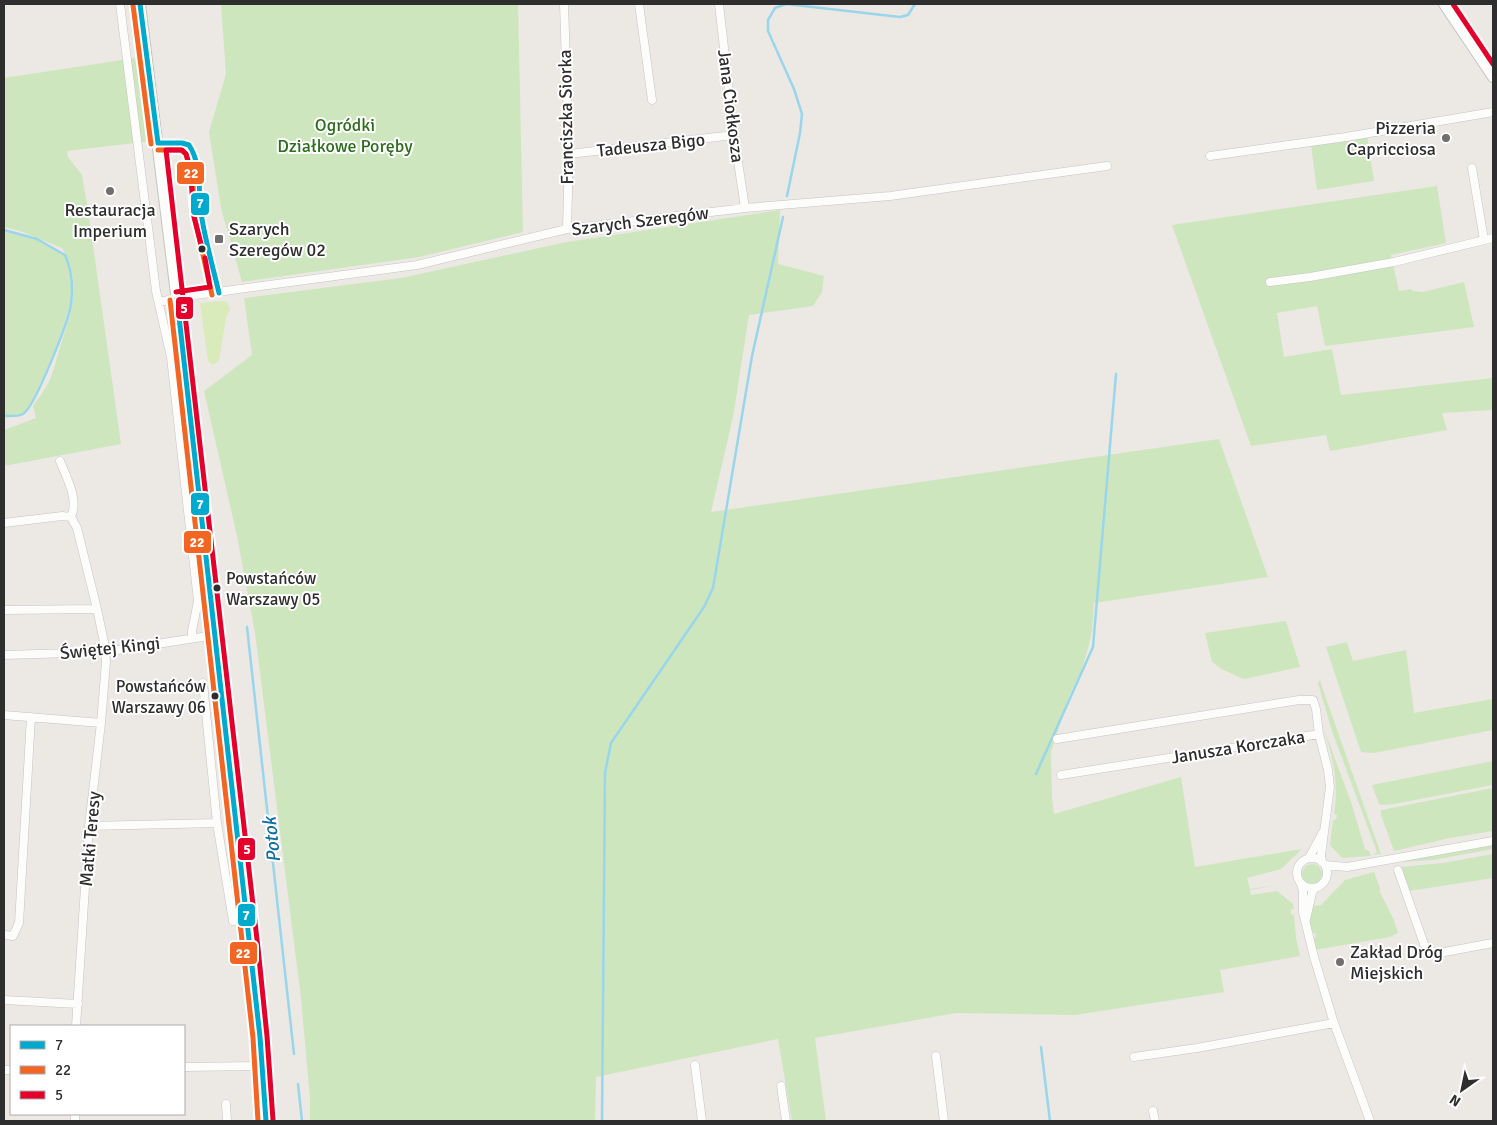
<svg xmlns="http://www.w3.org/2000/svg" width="1497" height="1125" font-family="Signika,sans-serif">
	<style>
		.green { fill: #cee6be }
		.pitch { fill: #d9eabb }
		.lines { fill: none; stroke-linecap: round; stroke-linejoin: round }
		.stream { stroke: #99d6ec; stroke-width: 2.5 }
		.minor-casing { stroke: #c5c4c5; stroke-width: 9 }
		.tertiary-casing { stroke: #c5c4c5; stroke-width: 12 }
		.minor { stroke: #fcfcfb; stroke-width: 8 }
		.tertiary { stroke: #fcfcfb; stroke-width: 10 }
		.bus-1-casing { stroke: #fff; stroke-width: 9 }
		.bus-2-casing { stroke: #fff; stroke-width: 9 }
		.bus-3-casing { stroke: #fff; stroke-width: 9 }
		.bus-1 { stroke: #00a9ce; stroke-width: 5 }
		.bus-2 { stroke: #f26522; stroke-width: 5 }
		.bus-3 { stroke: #e4002b; stroke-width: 5 }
		.poi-dot { fill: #706f6e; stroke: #fff; stroke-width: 2 }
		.bus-dot { fill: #2e2e2e; stroke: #fff; stroke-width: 2 }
		.labels { text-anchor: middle; stroke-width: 4; stroke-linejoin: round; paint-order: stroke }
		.bus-label { font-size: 17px; fill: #2e2e2e; stroke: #fff; text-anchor: start }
		.street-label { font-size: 18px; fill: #2e2e2e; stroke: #fff }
		.park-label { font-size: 18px; fill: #2c6e1b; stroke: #fff }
		.poi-label { font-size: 18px; fill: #2e2e2e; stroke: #fff; text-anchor: start }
		.water-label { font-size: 19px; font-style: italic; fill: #0d6fa3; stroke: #fff }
		.line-badge { stroke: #fff; stroke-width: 2 }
		.badge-label { font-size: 14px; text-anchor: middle; font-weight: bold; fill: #fff }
	</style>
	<rect width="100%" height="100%" fill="#ece8e4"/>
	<!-- green -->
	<path class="green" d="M221,4H518L523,232L419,257L242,282L221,208L209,132L226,74Z
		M142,57L152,141L67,151L68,157L82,175L88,210L121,444L4,466V430L36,418L33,406C37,400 42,394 46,387C53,376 56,360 60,347C72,311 82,283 62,248L20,231L4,227V78Z
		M1367,136L1374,181L1317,190L1311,145Z
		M1437,186L1446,243L1391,255L1399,291L1411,289L1413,291L1423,292L1464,282L1474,327L1325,346L1317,306L1277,313L1284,357L1332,349L1341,395L1493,378V410L1442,413L1447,430L1330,451L1326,435L1251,446L1172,225Z
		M780,210L778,264L824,276L822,292L813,306L749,315L733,417L711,512L1219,439L1268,577L1094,603L1092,632L1088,648L1081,672L1069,696L1051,752L1052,797L1054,814L1181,777L1195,867L1302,849L1281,869L1247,878L1250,889L1283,884L1250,890L1251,895L1277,891L1293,904L1294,909H1291V914L1294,915L1296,938L1300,956L1220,970L1224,992L1075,1015L956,1013L815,1038L826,1121H792L778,1039L596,1077L595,1121H310V1099L301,998L255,633L237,536L204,391L252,355L244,298L401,278L567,242Z
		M4,231L37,240L64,255C71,270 72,288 70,304C67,320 35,405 23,413C17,416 10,415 4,415Z
		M1286,621L1300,667L1244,679L1223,670L1212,662L1205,633Z
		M1347,642L1353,661L1406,650L1414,713L1493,699V730L1374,753L1361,752L1326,647Z
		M1320,680L1323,690L1381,854L1373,855L1377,852L1332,731L1318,683Z
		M1324,729L1352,805L1365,849L1369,851L1371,856L1342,858L1330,845L1333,820L1336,819L1337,815L1334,814C1339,784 1333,758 1324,729Z
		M1493,761V785L1394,804L1383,805L1379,804L1372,785Z
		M1493,788V831L1450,838L1394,851L1381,815V810Z
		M1493,845V849L1433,860L1400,862Z
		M1493,854V878L1409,891L1408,890L1400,867L1443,863Z
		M1302 874a10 10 0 1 1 20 0a10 10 0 1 1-20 0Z
		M1374,872L1380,888V892L1393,918L1398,933L1390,937L1314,950L1313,938L1316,937L1315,933L1311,932L1309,915L1311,906L1321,905L1345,880Z"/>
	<!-- pitch -->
	<path class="pitch" d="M221,301L227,302L230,309L226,318L219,360L213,365L208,361L200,303Z"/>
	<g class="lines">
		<!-- stream -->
		<path class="stream" d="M787,196L800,133L802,114L794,89L768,31V20L775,8L786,4L900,17L908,15L915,4
			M4,230L37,239L65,255C72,270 73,288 71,304C69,320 35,407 23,414C17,417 10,416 4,416
			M247,627L294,1054
			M1036,774L1093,647L1116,374
			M1041,1047L1050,1121
			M298,1084L302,1121
			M602,1121L605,773L611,743L704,607L713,588L752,356L783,217"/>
		<!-- minor casing -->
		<g class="minor-casing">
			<path id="minor" d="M120,4L156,291L171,357L180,439L198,601L192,631V638
				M564,4L569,154L567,229
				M639,4L652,100
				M719,4L734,135L745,208
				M569,154L734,135
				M1210,156L1346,137L1493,112
				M1472,168L1484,240
				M1270,282L1310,277L1394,262L1493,238
				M159,302L188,296L417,265L567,229L745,208L890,196L1107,166
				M60,461C67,479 79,499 71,517L77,528L97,609L104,642L106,662L101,723L89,826L76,1026
				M4,523L62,516L71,517
				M4,610L97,609
				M4,655L105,652L215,635
				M203,683L217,823L233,921L247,919
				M4,715L101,723
				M1057,739L1299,700H1313L1316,709L1319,734L1328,770L1330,787L1321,855L1322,862
				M1061,775L1319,734
				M89,826L217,823
				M1297 873a15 15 0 1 1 30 0a15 15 0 1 1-30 0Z
				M1309,858L1323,832
				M1325,865L1347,867L1493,841
				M1398,870L1424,944L1430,951L1439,953L1493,943
				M1301,884L1303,891V912L1314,957L1334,1023L1370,1121
				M1306,919L1312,893L1315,888
				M4,935L13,936L19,923L31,717
				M4,1000L78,1004
				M936,1056L944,1121
				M1134,1057L1197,1048L1334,1023
				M695,1065L702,1121
				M184,1067L262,1066
				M4,1070H11
				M781,1086L786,1121
				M226,1104L227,1121
				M1153,1111L1155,1121
				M75,1114V1121"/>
		</g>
		<!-- tertiary casing -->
		<g class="tertiary-casing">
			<path id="tertiary" d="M140,4L184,358L251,949L260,1037L266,1121
				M1444,4L1493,77"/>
		</g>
		<!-- minor -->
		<use href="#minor" class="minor"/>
		<!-- tertiary -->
		<use href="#tertiary" class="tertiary"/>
		<!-- bus-1 casing -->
		<g class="bus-1-casing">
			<path id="bus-1" d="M140,4L158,143
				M158,143H182L189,145C202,165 198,191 201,213C205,240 213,267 219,293
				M177,299L260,1037L266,1121"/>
		</g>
		<!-- bus-2 casing -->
		<g class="bus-2-casing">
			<path id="bus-2" d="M133,5L151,144
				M158,150H181L186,154L193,183L194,215L212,295
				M170,300L253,1038L258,1121"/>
		</g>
		<!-- bus-3 casing -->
		<g class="bus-3-casing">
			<path id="bus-3" d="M1453,4L1493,64
				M201,244L194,217L190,167L186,154L182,150H166L258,948L267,1036L273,1120
				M176,292L210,287L205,258"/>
		</g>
		<!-- bus-1 -->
		<use href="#bus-1" class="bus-1"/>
		<!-- bus-2 -->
		<use href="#bus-2" class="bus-2"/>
		<!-- bus-3 -->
		<use href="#bus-3" class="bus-3"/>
	</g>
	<!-- markers -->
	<g class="poi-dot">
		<circle cx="1446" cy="138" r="5"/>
		<circle cx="110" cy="191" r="5"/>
		<rect x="214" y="234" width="10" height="10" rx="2.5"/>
		<circle cx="1340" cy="962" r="5"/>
	</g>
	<g class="bus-dot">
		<circle cx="202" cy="249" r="4.5"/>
		<circle cx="217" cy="588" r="4.5"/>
		<circle cx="215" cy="696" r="4.5"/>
	</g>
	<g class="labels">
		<!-- bus labels -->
		<g class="bus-label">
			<text x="226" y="584">Powstańców<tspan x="226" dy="21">Warszawy 05</tspan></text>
			<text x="206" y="692" text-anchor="end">Powstańców<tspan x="206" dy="21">Warszawy 06</tspan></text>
		</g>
		<!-- street labels -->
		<g class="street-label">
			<text transform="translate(731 106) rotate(83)" y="6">Jana Ciołkosza</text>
			<text transform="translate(566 117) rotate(-91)" y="6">Franciszka Siorka</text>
			<text transform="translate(651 145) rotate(-6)" y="6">Tadeusza Bigo</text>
			<text transform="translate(640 221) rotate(-7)" y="6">Szarych Szeregów</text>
			<text transform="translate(110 648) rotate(-6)" y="6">Świętej Kingi</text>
			<text transform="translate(1238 747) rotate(-9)" y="6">Janusza Korczaka</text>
			<text transform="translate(90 839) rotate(-85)" y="6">Matki Teresy</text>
		</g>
		<!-- park labels -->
		<g class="park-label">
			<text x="345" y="131">Ogródki<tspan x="345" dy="21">Działkowe Poręby</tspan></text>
		</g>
		<!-- poi labels -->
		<g class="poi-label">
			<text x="1436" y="134" text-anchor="end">Pizzeria<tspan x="1436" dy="21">Capricciosa</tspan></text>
			<text x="110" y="216" text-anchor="middle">Restauracja<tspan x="110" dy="21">Imperium</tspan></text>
			<text x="229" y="235">Szarych<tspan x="229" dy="21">Szeregów 02</tspan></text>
			<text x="1350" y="958">Zakład Dróg<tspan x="1350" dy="21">Miejskich</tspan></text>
		</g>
		<!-- water labels -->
		<g class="water-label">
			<text transform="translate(271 840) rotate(-96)" y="7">Potok</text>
		</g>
	</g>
	<g class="line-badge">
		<rect x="176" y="161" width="29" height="24" rx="5" fill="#f26522"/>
		<rect x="190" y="192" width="20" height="24" rx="5" fill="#00a9ce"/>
		<rect x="175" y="296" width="19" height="24" rx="5" fill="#e4002b"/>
		<rect x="190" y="492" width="20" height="24" rx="5" fill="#00a9ce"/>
		<rect x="183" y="530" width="29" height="24" rx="5" fill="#f26522"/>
		<rect x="237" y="837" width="19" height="24" rx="5" fill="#e4002b"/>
		<rect x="237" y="903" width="19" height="24" rx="5" fill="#00a9ce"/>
		<rect x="229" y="941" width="29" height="24" rx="5" fill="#f26522"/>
	</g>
	<g class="badge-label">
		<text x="191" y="178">22</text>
		<text x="200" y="208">7</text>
		<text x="184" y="313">5</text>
		<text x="200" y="509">7</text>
		<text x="197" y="547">22</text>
		<text x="247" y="854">5</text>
		<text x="246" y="920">7</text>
		<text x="243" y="958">22</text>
	</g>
	<!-- border -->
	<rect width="1497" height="1125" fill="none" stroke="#2e2e2e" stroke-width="10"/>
	<!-- legend -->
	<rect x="10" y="1025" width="175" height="90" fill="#ffffff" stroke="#ababab"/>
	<rect x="20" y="1041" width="25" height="8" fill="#00a9ce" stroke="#ababab"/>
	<text x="55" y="1050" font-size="15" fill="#2e2e2e">7</text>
	<rect x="20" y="1066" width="25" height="8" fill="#f26522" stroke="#ababab"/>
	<text x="55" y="1075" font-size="15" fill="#2e2e2e">22</text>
	<rect x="20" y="1091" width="25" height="8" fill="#e4002b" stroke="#ababab"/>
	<text x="55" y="1100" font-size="15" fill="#2e2e2e">5</text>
	<!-- north arrow -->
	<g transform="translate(1462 1090) rotate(213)" stroke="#ffffff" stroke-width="4" paint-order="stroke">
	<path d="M0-4L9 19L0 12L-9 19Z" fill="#2e2e2e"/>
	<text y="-8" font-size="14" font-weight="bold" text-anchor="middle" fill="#2e2e2e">N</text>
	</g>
</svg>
